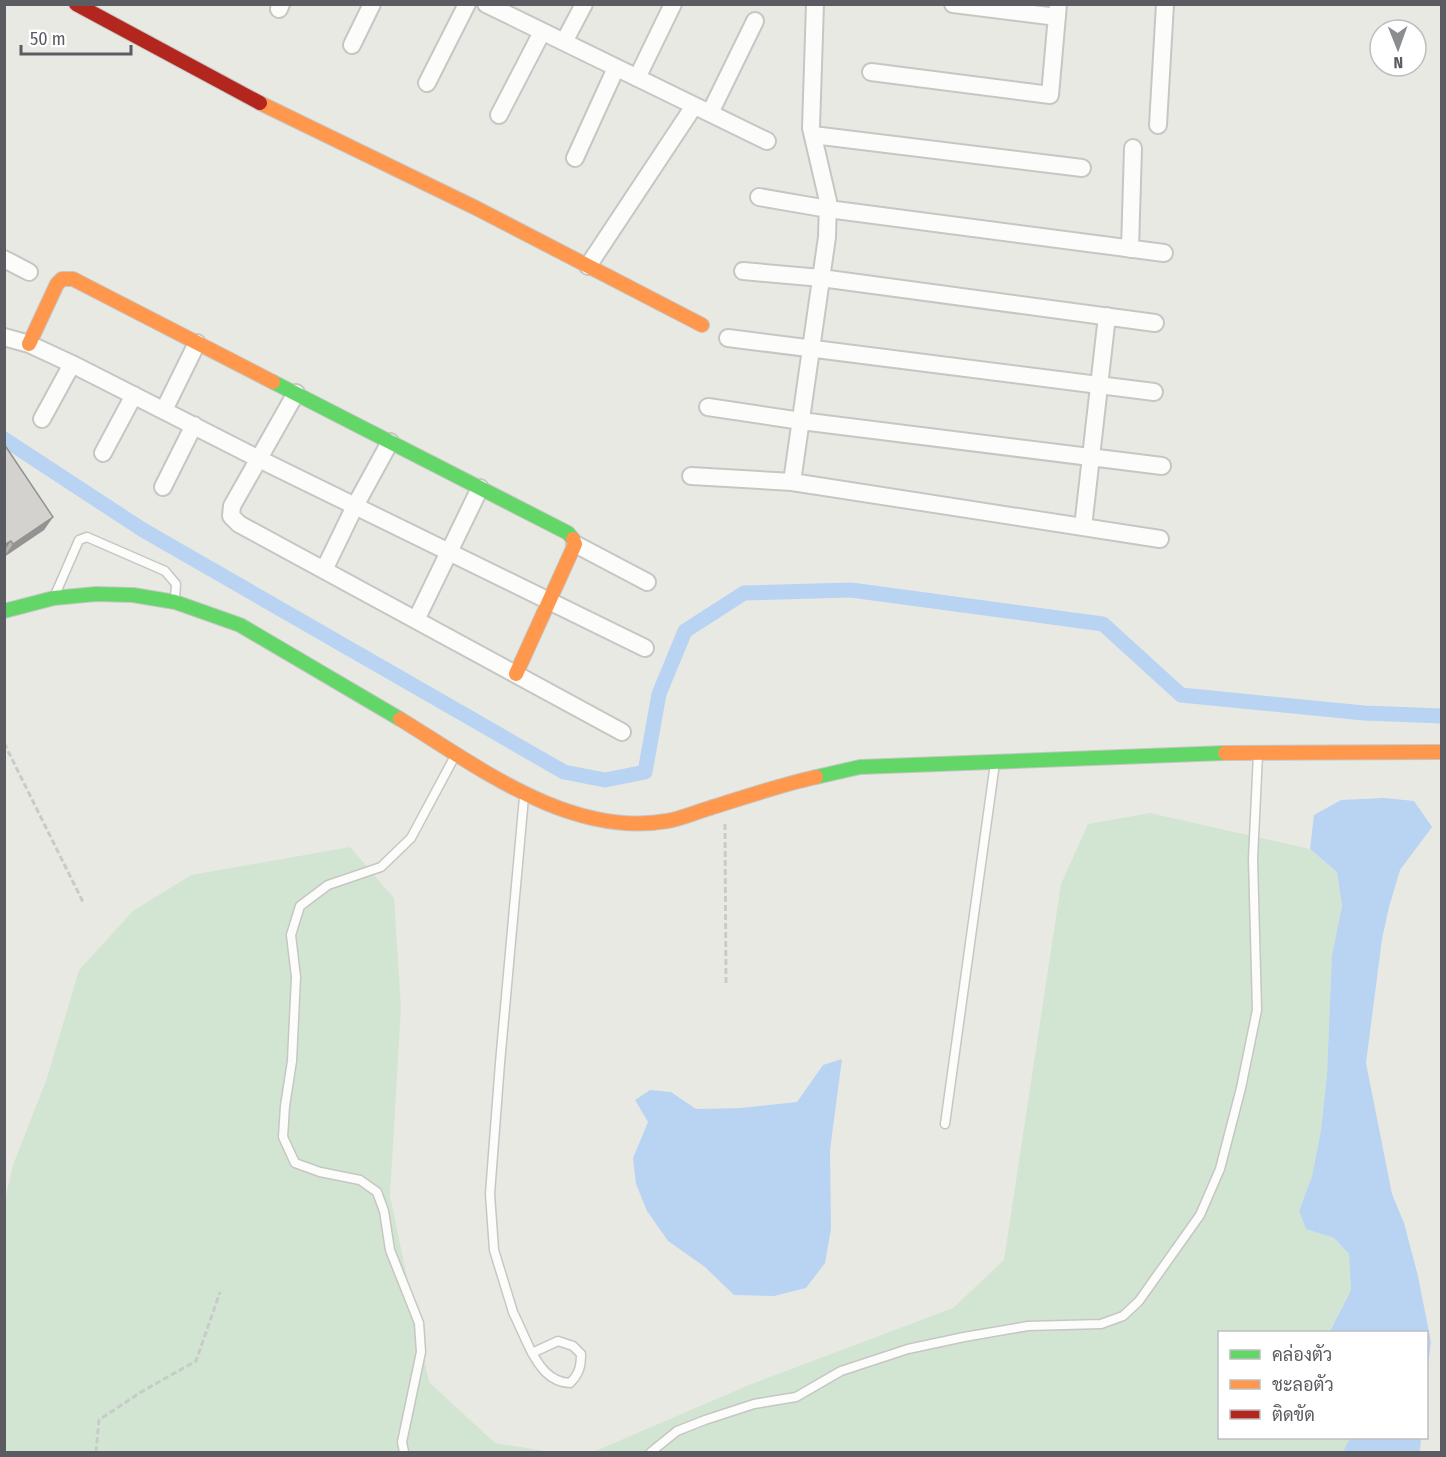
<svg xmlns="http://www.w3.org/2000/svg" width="1446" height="1457" font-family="'Fira Sans Condensed',Sarabun,sans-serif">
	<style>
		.green { fill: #d2e5d2 }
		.water { fill: #b9d3f3 }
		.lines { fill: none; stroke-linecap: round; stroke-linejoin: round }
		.canal { stroke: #b9d3f3; stroke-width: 15 }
		.lane-casing { stroke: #c6c6c4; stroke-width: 11 }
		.street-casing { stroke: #c6c6c4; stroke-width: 20 }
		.fast-casing { stroke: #c6c6c5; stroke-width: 16 }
		.slow-casing { stroke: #c6c6c5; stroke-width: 16 }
		.jam-casing { stroke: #c6c6c5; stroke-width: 16 }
		.path { stroke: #c7cbc9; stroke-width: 3; stroke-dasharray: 6 3; stroke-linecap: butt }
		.lane { stroke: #fcfcfb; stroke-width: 8 }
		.street { stroke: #fcfcfb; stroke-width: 16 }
		.fast { stroke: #63d668; stroke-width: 14 }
		.slow { stroke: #ff974d; stroke-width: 14 }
		.jam { stroke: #b3261e; stroke-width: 14 }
		.wall { fill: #b5b5b2 }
		.shaded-wall { fill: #949391 }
		.building { fill: #d3d2cf; stroke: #949391; stroke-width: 1.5 }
	</style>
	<rect width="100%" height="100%" fill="#e9e9e4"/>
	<!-- green -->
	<path class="green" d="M1150,813L1310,849L1337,872L1342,906L1332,955L1327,1074L1321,1130L1312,1176L1299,1211L1306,1229L1334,1238L1349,1254L1351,1290L1331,1328V1332H1220V1438H1350L1344,1452H593L749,1385L953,1308L1004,1260L1061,884L1088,824Z
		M350,847L394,898L401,1008L390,1196L429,1382L495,1443L551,1452H5V1200L13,1165L47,1078L79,970L133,911L191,875Z"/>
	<!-- water -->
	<path class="water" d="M1384,798L1414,801L1432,827L1400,870L1389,907L1382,939L1366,1063L1392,1194L1404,1223L1418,1276L1431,1342L1427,1374L1426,1332H1331V1329L1351,1290L1349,1254L1334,1238L1306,1229L1299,1211L1312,1176L1321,1130L1327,1074L1332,955L1342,906L1337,872L1310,849L1314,815L1341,800Z
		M842,1059L830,1150L831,1229L825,1263L806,1288L774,1296L734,1295L705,1267L668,1241L647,1211L636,1184L633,1158L648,1122L635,1100L650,1090L671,1092L696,1109L741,1108L797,1102L823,1065Z
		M1350,1438H1421L1420,1452H1343Z"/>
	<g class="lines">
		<!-- canal -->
		<path class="canal" d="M4,439L143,530L564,772L605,780L645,772L659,694L685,631L744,593L851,590L1103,624L1181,695L1364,713L1442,716"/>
		<!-- lane casing -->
		<g class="lane-casing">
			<path id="lane" d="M55,595L79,540L87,537L165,571L176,584L175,599
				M524,797L500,1063L490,1194L494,1250L513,1312L530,1349C539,1366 549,1382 570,1383C579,1374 581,1367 581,1354L573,1346L558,1341L532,1353
				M945,1124L995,763
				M404,1452L402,1442L421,1352L419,1323L390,1250L384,1211L377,1192L360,1180L320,1172L295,1163L283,1137L285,1106L292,1061L296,977L291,935L300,906L328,885L381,867L411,838L456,754
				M651,1452L677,1431L705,1420L754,1404L796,1397L841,1371L908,1349L964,1337L1028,1326L1101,1324L1123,1316L1139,1301L1200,1215L1220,1169L1241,1088L1257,1010L1253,859L1258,754"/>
		</g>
		<!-- street casing -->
		<g class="street-casing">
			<path id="street" d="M486,4L767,141
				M953,4L1057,17
				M279,9L281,4
				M564,42L584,4
				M352,45L372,4
				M871,72L1050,95L1058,4
				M637,78L673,4
				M427,83L467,4
				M710,113L755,21
				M499,115L542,32
				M1158,125L1165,4
				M813,135L1082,168
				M575,158L616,68
				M759,197L828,209L1164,253
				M1130,249L1133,148
				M4,259L29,272
				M588,266L694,106
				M743,271L821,278L1155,323
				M4,337L29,344L72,364L259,459L645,648
				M728,338L1154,392
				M296,393L232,506L231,516L239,524L622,732
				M708,407L801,421L1162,466
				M164,410L197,343
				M42,419L72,364
				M103,453L134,395
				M691,476L792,482L1160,539
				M792,482L827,237L828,201L811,128L815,4
				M163,487L194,425
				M1083,527L1107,316
				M575,544L647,582
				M324,570L355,506L390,442
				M416,620L480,488"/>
		</g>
		<!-- fast casing -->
		<g class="fast-casing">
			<path id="fast" d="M273,382L568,533L573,539
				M4,611L54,598L96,594L133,595L175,602L240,625L400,719
				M816,777L860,767L1225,753"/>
		</g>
		<!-- slow casing -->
		<g class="slow-casing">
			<path id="slow" d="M260,103L476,208L702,325
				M29,344L57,284L62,279H73L273,382
				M516,674L575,544L573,539
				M400,719C477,766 570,838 667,821C681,819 696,812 710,808C745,797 780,785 816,777
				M1225,753L1442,752"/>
		</g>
		<!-- jam casing -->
		<g class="jam-casing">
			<path id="jam" d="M76,4L260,103"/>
		</g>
		<!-- path -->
		<path class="path" d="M4,743L84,904
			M725,824L726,986
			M96,1452L99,1420L141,1392L196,1361L220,1292"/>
		<!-- lane -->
		<use href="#lane" class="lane"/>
		<!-- street -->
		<use href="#street" class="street"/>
		<!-- fast -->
		<use href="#fast" class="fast"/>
		<!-- slow -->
		<use href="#slow" class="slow"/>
		<!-- jam -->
		<use href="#jam" class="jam"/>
	</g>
	<!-- wall -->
	<path class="wall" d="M4,444L53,517L44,530L4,557Z"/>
	<!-- shaded-wall -->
	<path class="shaded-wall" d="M53,517L44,530L4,557L13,544Z
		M11,541L4,551V545Z"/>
	<!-- building -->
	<path class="building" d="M4,444L53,517L13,544L11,541L4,545Z"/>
	<!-- border -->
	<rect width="1446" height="1457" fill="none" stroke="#5a5c61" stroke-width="12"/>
	<!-- legend -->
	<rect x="1218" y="1331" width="210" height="108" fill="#ffffff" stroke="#bdbec0" stroke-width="1.5"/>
	<rect x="1230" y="1350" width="30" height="9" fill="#63d668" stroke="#bdbec0" stroke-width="1.5"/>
	<text x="1272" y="1361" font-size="18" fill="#5a5c61">คล่องตัว</text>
	<rect x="1230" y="1380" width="30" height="9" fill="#ff974d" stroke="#bdbec0" stroke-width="1.5"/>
	<text x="1272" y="1391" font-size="18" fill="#5a5c61">ชะลอตัว</text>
	<rect x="1230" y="1410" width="30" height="9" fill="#b3261e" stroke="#bdbec0" stroke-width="1.5"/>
	<text x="1272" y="1421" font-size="18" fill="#5a5c61">ติดขัด</text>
	<!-- north arrow -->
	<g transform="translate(1398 48) rotate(179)"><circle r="28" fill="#ffffff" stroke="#bdbec0" stroke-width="1.5"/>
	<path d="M0-4.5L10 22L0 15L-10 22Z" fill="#8c8d8f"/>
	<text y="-9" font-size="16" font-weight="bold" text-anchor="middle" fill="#5a5c61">N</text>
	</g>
	<!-- scale -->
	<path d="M21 45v9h110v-9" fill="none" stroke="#5a5c61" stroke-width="3"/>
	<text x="30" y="45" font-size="18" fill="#5a5c61" stroke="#ffffff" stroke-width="4.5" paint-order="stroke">50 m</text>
</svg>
